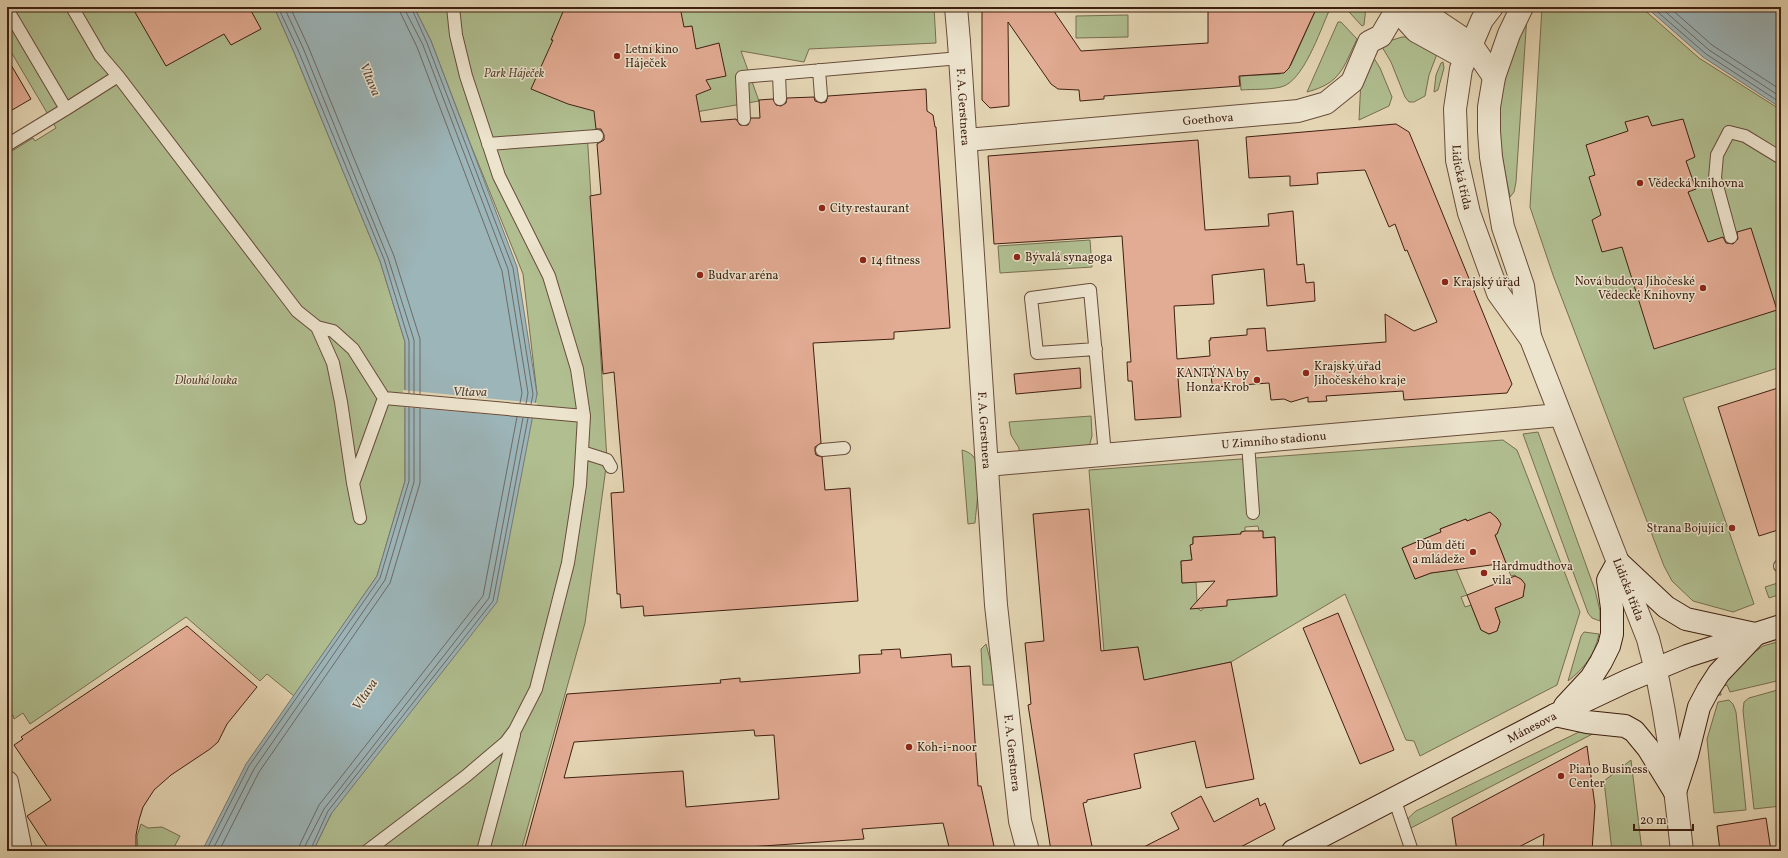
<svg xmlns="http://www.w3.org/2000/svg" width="1788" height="858" font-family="Vollkorn,serif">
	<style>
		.green { fill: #b0be90; stroke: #786e50; fill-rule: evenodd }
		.water { fill: #9cb5b9; stroke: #777976 }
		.pier { fill: #e4d5b3 }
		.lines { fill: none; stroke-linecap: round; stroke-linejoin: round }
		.shore { stroke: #6e6a65; stroke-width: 1 }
		.building { fill: #e2ab93; stroke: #3f1f11; fill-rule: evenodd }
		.service-casing { stroke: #684c3a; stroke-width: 14 }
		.minor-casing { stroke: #684c3a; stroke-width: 24 }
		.tertiary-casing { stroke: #684c3a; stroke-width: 24 }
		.secondary-casing { stroke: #3f1f11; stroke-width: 24 }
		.service { stroke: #ede4ce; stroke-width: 12 }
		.minor { stroke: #ede4ce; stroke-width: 22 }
		.tertiary { stroke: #ede4ce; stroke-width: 22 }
		.secondary { stroke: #ede4ce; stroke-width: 22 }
		.poi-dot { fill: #8f2418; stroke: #ede4ce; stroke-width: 1.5 }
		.labels { text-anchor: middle; stroke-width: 3; stroke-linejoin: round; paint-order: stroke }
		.poi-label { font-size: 12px; fill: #3f1f11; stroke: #ede4ce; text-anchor: start }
		.park-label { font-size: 12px; font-style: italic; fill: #5b4731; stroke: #ede4ce }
		.street-label { font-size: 12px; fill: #3f1f11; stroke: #ede4ce }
		.water-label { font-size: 13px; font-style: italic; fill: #56443b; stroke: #ede4ce }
	</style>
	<rect width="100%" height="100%" fill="#e4d5b3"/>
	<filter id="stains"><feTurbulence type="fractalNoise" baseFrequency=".005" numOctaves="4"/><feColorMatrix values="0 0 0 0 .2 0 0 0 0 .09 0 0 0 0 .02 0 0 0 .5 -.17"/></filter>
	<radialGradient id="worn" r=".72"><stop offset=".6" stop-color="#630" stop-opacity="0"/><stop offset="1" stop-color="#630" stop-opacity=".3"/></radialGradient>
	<!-- green -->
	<path class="green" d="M7,7H274L294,52L380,261L405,342V481L377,576L294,696L267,674L260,681L186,617L30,724L23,713L14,719L13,715L9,719L7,710V154L33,138L35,141L56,128L7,45Z
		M414,7H934L936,43L809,49L804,62L741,51L759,101L587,131L607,460L585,623L521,851H313L537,394L523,274L470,143L431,41Z
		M1317,7H1328L1329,11C1320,31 1303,82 1281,87C1268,90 1253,89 1241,90L1240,76L1280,74L1291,65Z
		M1348,7H1366L1364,25L1362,26L1350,13Z
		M1542,7H1641L1699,58L1781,110V367L1683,398L1754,604L1733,612L1693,601L1672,581L1664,566L1553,275L1530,207Z
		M1128,15V37L1076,38V16Z
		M1527,15L1516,182L1514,192L1510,197C1502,158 1493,114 1505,75C1511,55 1520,35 1527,15Z
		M1338,22H1341L1357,39C1343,68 1341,83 1307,92Z
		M1402,37H1411L1437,54L1429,75L1425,96L1414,102H1409L1405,97L1391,62L1382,47L1386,42Z
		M1372,55L1380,68L1392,97L1389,106L1359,120L1361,79Z
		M1443,62L1444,68L1438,90L1434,92L1436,75L1441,63Z
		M1090,240L1092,267L1000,273L998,246Z
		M1091,416L1092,436L1089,447L1019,452V448L1011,435L1009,422Z
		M1538,432L1595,590L1600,611V621L1592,618L1588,613L1523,434Z
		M1503,440L1517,450L1580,612L1557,685L1420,756L1414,741L1406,740L1345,594L1231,662L1107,688L1089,470ZM1491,515L1496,517L1500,523L1497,530L1498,533L1495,535L1511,576L1515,575L1516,578L1522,580L1525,587L1522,593L1524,596L1495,608L1500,622L1497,631L1489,634L1481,630L1471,605L1465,607L1461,597L1467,595L1456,569L1431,573L1415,579L1402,548L1441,532L1440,529L1466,519L1467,521ZM1258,526L1259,531H1263V538L1275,537L1277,595L1273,597L1251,598L1226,596L1204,607L1201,611L1194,605L1197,601L1196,582L1182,583L1181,561L1194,560L1191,555V545L1193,544V537H1241V532H1245V527ZM1138,647L1140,658L1126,660L1124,649Z
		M962,450C966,451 970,453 973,456C983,468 976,508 975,523L968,524Z
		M1781,582V594L1769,598L1765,587Z
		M1584,632L1599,634C1595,654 1584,669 1568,681L1581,636Z
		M1781,641V680L1730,692L1727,685L1720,687L1721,695L1710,696L1742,661L1763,646Z
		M986,644L993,671L994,685H983L981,649Z
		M1781,689V806L1754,809L1743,711L1744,702L1749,698Z
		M1729,700L1733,704L1736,712L1746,810L1714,813L1707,739L1718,702Z
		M1604,728L1407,830C1404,821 1409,817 1416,811L1579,732L1587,729Z
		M1631,760L1642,851H1612L1604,781Z
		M141,824L148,828L162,827L180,836L172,851H138L137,836Z"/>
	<!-- water -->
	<path class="water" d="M274,7H414L431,41L517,267L537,394L497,602L331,814L313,851H202L246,764L377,576L405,481V342L380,261L294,52Z
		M1646,7H1781V108L1703,57Z"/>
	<!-- pier -->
	<path class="pier" d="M403,390L537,403L534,418L403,407Z"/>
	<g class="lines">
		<!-- shore -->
		<path class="shore" d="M278,7L298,50L384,259L409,341V393
			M284,7L303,48L388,258L414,340V394
			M290,7L308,46L394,256L420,339V394
			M399,7L401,14L417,47L502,271L522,393L520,403
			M405,7L406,12L423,45L508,269L528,393L526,404
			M411,7L427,43L513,268L533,394L531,404
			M1652,7L1706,54L1781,103
			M1660,7L1709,50L1781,97
			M1669,7L1712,45L1781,90
			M206,851L249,766L380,578L409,481V407
			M212,851L254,769L385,580L414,482V408
			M219,851L259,772L390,583L420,483V408
			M299,851L300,844L319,805L483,596L517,417
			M305,851V846L324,809L489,598L523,418
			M310,851L328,811L493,601L528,418"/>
	</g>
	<!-- building -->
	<path class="building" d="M132,7H249L261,29L231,45L224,34L166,66Z
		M565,7H680L684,27L692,26L696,49L719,43L726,76L706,80L711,89L696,95L701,122L736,119L740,125H748L751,118H760L759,100L773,99L776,105L781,106L786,103L787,98L814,97L815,101L821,103L826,102L828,96L926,89L927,111L933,115L935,127H936L950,328L894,332V339L813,343L821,443L815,447V451L816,455L822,457L825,490L850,488L858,601L644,616L643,606L621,608L620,594H617L611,493L624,492L614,372L603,374L590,196L601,194L597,144L604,140V135L601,129H596L594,111L568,104L531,89L553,40H551Z
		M982,7H1051L1081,51L1208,43V7H1317L1289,68L1284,73L1239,76L1240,86L1104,96V99L1080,101L1079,90L1058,89L1051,84L1008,22L1009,106L990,108L982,100Z
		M7,58L31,99L7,113Z
		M1648,116L1652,126L1683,119L1695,157L1686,161L1696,189L1688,192L1708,242L1723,237L1726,243L1733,244L1738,239L1737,232L1751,228L1777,310L1654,349L1622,247L1602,252L1592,220L1601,215L1589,177L1595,175L1586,145L1628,131L1625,122Z
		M1396,124L1409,132L1426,173L1512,384L1507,393L1404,400L1403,391L1326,396L1327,401L1308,402V397L1291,402L1284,399L1271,400L1269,383L1214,387V384H1212L1211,375L1178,378L1181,417L1135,420L1132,381H1128L1127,362H1131L1122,236L994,244L988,156L1198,140L1205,230L1269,226L1268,214L1293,211L1297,265L1304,264L1306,283L1314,282L1315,301L1267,306L1264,269L1212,275L1214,304L1174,306L1177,359L1210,356L1209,340H1211L1210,338L1247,335V329L1265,328L1267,351L1386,342L1385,314L1414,331L1437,322L1407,250L1405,251L1395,224L1389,227L1365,170L1317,173L1318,184L1290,186V176L1249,178L1246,137Z
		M1080,368L1081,388L1016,394L1014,374Z
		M1781,387V529L1759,536L1718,407Z
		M1089,509L1101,651L1138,647L1144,680L1231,662L1254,779L1206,788L1195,741L1134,754L1141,788L1087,800V802L1083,803L1093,851H1051L1028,705L1031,704L1025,643L1044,641L1033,514Z
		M1490,512L1497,518L1501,524L1497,534L1495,535L1506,563L1431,573L1415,579L1402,548L1441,532L1440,529L1466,519L1467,521Z
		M1245,531H1263V538L1275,537L1277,596L1227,600V606L1190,609L1215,581L1182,583L1181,561L1192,560L1190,545L1193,544V537L1241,534V532Z
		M1515,576L1521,579L1525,584L1523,597L1495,608L1500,622L1497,631L1489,634L1481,630L1467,595Z
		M1338,613L1394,750L1360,764L1303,628Z
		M187,626L257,687L227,724L218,742L210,749L171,775L154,790L143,807L139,820L136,835V851H50L27,816L51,800L14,745L23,739L21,737Z
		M900,649L901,658L951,654L952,667L970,666L978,786H981L995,851H950L943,823L862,829L864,839L691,851H524L567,694L721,683L720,680L740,678V682L860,673L859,655L882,654L881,650ZM754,730L755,736L774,735L779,799L686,807L683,771L564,778L574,742Z
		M1587,746L1595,806L1592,851H1543L1544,834L1511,851H1457L1452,818Z
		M1201,796L1214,822L1258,798L1260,806L1265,803L1275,829L1233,851H1136L1179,829L1171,813Z
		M1766,818L1771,851H1720L1717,826Z"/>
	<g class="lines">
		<!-- service casing -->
		<g class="service-casing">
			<path id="service" d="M72,7L100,55L118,76L297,311L317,327L333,363L341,402L353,483L360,518
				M7,9L66,109L118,76
				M819,70L821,96
				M779,74L780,99
				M744,119L742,77L960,58
				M488,144L597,136
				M7,145L66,109
				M1731,237L1715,178L1717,155L1729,132L1745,136L1781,158
				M317,327L333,331L353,349L384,398L584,416
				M1096,349L1037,353L1031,298L1090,290L1105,455
				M1248,443L1253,513
				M822,450L844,448
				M582,452L607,460L611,467
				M354,481L384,398
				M1780,566L1781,565
				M1394,798L1412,851
				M367,851L466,776L506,742L515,730L536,689L568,563L580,485L584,416L577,369L549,276L499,176L466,76L456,35L453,7
				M483,851L514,735"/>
		</g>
		<!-- minor casing -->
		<g class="minor-casing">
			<g id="minor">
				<path d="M956,7L959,42"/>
				<path d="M1398,7L1407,21L1416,31L1465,58"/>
				<path d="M1405,7H1416L1471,44L1494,77"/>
				<path id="s1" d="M966,140L1298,111L1326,103L1352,82L1369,42L1381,36L1398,7"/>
				<path id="s2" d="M987,465L1560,415"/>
				<path d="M7,782L21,851"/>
			</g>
		</g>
		<!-- tertiary casing -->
		<g class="tertiary-casing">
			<g id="tertiary">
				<path id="s3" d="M1492,7L1482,20L1461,69L1455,109L1457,160L1469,213L1498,293L1531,339L1648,639C1667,708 1674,780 1682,851"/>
				<path d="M1522,7L1509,34L1494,77L1489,107V131L1491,157L1503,227L1523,286L1530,337"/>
				<path id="s4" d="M959,42L996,605L1020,821L1028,851"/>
			</g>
		</g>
		<!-- secondary casing -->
		<g class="secondary-casing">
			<g id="secondary">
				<path d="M1565,706L1591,678L1601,662L1609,646L1612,634V608L1608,580L1618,562L1666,607L1686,619L1755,634"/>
				<path d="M1555,715L1587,722L1625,726L1634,731L1648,748L1675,792"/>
				<path d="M1675,792L1687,755L1699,707L1708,690L1719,673L1755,635"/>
				<path id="s5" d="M1293,851L1555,715L1627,681L1687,656L1781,626"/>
			</g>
		</g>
		<!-- service -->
		<use href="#service" class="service"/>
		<!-- minor -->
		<use href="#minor" class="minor"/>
		<!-- tertiary -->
		<use href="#tertiary" class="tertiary"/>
		<!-- secondary -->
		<use href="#secondary" class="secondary"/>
	</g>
	<!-- markers -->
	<g class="poi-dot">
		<circle cx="617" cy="56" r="4"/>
		<circle cx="1640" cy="183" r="4"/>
		<circle cx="822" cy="208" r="4"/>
		<circle cx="1017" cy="257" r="4"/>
		<circle cx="863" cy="260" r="4"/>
		<circle cx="700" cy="275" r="4"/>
		<circle cx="1445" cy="282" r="4"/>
		<circle cx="1703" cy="288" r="4"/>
		<circle cx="1306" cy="373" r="4"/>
		<circle cx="1257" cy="380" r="4"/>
		<circle cx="1732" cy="528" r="4"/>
		<circle cx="1473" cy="552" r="4"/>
		<circle cx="1484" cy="573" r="4"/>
		<circle cx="909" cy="747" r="4"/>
		<circle cx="1561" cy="776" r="4"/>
	</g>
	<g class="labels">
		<!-- poi labels -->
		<g class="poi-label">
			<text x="625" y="53">Letní kino<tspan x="625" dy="14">Háječek</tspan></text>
			<text x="1648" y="187">Vědecká knihovna</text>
			<text x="830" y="212">City restaurant</text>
			<text x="1025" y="261">Bývalá synagoga</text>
			<text x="871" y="264">14 fitness</text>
			<text x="708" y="279">Budvar aréna</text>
			<text x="1695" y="285" text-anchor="end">Nová budova Jihočeské<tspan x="1695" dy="14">Vědecké Knihovny</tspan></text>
			<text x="1453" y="286">Krajský úřad</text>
			<text x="1314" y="370">Krajský úřad<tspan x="1314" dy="14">Jihočeského kraje</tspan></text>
			<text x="1249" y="377" text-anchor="end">KANTÝNA by<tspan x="1249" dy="14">Honza Krob</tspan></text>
			<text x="1724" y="532" text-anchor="end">Strana Bojující</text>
			<text x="1465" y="549" text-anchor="end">Dům dětí<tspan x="1465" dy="14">a mládeže</tspan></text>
			<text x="1492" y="570">Hardmudthova<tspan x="1492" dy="14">vila</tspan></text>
			<text x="917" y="751">Koh-i-noor</text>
			<text x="1569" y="773">Piano Business<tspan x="1569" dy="14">Center</tspan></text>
		</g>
		<!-- park labels -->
		<g class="park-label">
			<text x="514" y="77">Park Háječek</text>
			<text x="206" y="384">Dlouhá louka</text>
		</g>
		<!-- street labels -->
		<g class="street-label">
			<text dy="4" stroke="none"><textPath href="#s4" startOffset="65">F. A. Gerstnera</textPath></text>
			<text dy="4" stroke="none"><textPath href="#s1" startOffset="243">Goethova</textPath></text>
			<text dy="4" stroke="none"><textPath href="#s3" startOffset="179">Lidická třída</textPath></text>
			<text dy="4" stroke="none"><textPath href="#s4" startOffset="389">F. A. Gerstnera</textPath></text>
			<text dy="4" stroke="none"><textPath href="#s2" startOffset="288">U Zimního stadionu</textPath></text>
			<text dy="4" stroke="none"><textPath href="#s3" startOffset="626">Lidická třída</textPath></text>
			<text dy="4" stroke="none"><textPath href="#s5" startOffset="269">Mánesova</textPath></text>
			<text dy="4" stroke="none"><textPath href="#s4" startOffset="713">F. A. Gerstnera</textPath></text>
		</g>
		<!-- water labels -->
		<g class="water-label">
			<text transform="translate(371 79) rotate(67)" y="5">Vltava</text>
			<text x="470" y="396">Vltava</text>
			<text transform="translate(364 694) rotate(-56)" y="5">Vltava</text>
		</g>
	</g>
	<!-- margin -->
	<rect width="1788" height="858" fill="none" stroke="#e4d5b3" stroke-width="24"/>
	<rect x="8" y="8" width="1772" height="842" fill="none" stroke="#3f1f11" stroke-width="2"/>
	<rect x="12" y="12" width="1764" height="834" fill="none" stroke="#3f1f11"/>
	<!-- scale -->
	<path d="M1634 824v6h59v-6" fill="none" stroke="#3f1f11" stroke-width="2"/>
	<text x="1640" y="824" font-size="12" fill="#3f1f11" stroke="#ede4ce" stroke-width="3" paint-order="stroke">20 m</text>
	<rect width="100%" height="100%" filter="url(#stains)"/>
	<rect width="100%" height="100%" fill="url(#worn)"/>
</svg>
